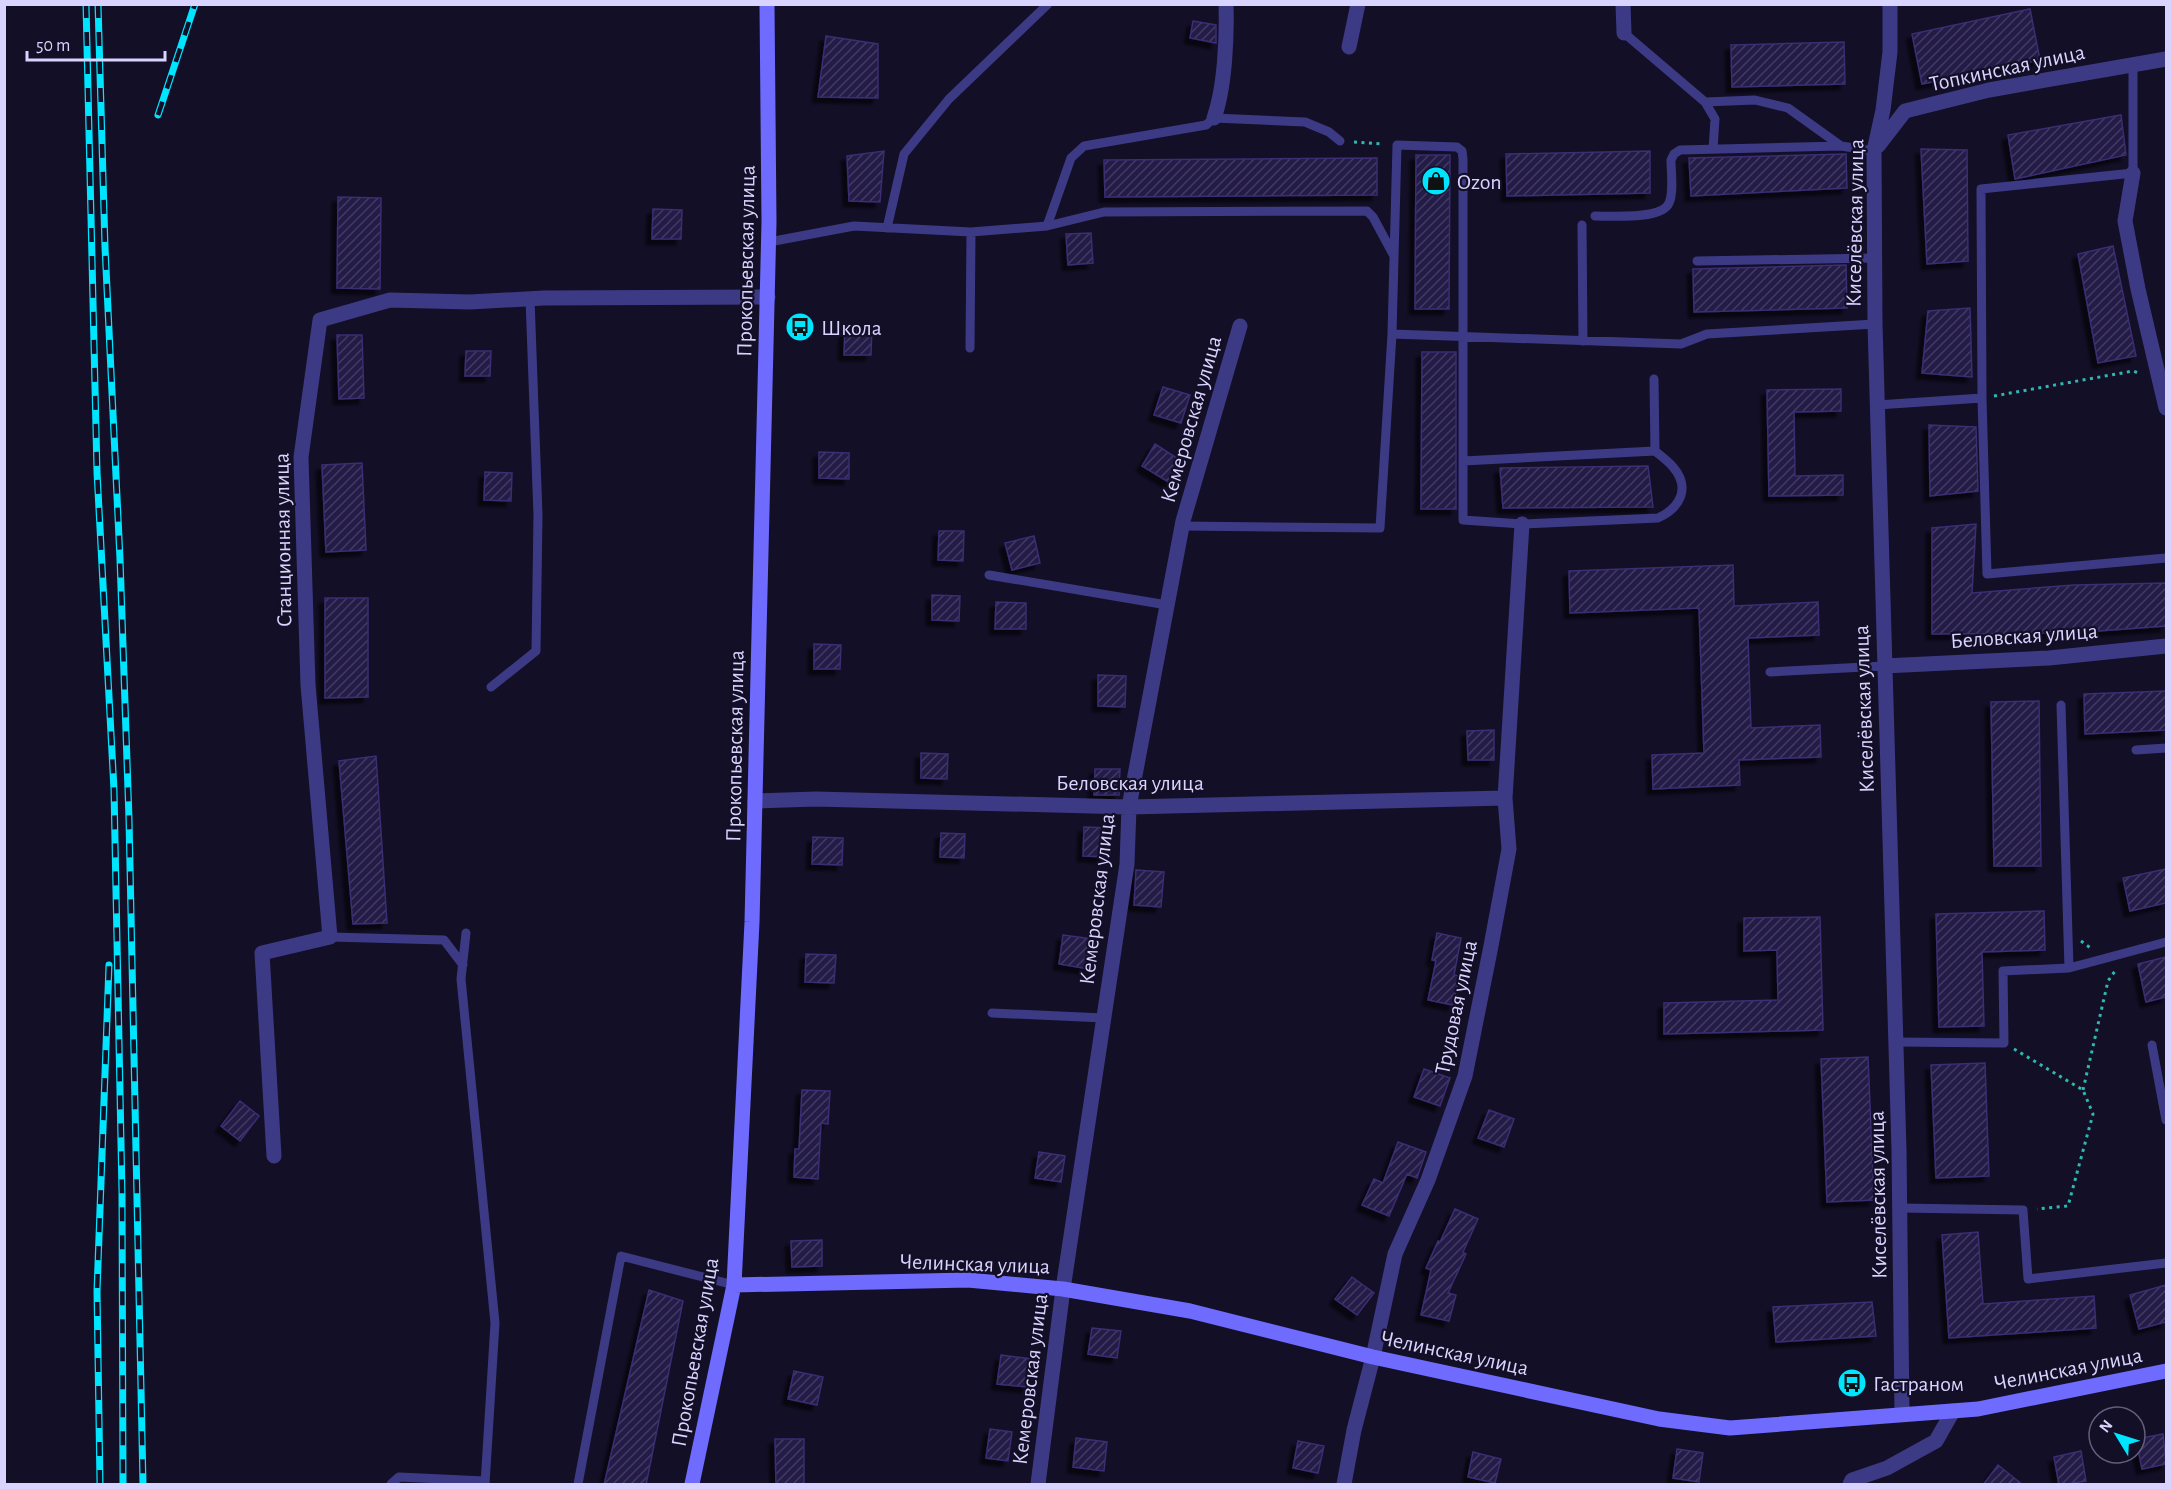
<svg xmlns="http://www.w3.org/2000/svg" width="2171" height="1489" font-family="'Alegreya Sans',sans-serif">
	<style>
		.building { fill: url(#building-hatch); stroke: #3b2d73; stroke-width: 1.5; filter: url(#shadow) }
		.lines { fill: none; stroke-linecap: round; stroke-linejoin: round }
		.path { stroke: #2fb8b0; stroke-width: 3; stroke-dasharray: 3 4.5; stroke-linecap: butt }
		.lane { stroke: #3d3a85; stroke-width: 9 }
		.street { stroke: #3d3a85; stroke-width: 15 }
		.secondary { stroke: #6f6bff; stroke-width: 15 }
		.rail-casing { stroke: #00e5ff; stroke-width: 7 }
		.rail { stroke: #130f26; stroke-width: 4.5; stroke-dasharray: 14; stroke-linecap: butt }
		.labels { text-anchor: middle; stroke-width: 4.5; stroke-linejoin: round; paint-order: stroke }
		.street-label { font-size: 22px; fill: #d9d4ff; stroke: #130f26 }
		.poi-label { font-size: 22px; fill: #d9d4ff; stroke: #130f26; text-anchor: start }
	</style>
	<defs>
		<pattern id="building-hatch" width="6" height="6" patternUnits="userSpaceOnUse" patternTransform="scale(1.5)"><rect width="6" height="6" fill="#241b47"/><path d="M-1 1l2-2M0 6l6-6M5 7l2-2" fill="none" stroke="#433b63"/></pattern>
		<filter id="shadow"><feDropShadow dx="-5.5" dy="5.5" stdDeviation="1.5" flood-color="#0009"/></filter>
	</defs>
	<rect width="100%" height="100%" fill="#130f26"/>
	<!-- building -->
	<path class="building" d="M2030,9L2040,60L1922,84L1912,34Z
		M1193,21L1216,25V43L1190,38Z
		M826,36L878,44V98L818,97Z
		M1844,42L1845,84L1732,87L1731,45Z
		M2121,115L2126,155L2015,179L2008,135Z
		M1921,149L1967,150L1968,261L1927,264Z
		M884,151L880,202L849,201L847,156Z
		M1650,151V193L1507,196L1506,154Z
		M1846,154L1847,188L1691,196L1689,158Z
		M1416,155H1450L1449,309H1415Z
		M1377,158V195L1105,197L1104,160Z
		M338,197L381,198L380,289L337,288Z
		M653,209L682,210L681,239H652Z
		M1091,233L1093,263L1068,265L1066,234Z
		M2113,246L2136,356L2098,363L2078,254Z
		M1846,265L1847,308L1694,312L1693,269Z
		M1970,308L1972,377L1922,373L1928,311Z
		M845,327H872L871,355H844Z
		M337,335H362L364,398L339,399Z
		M466,351H491L490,376H465Z
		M1422,352H1456V509H1421Z
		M1163,387L1190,395L1181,423L1154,415Z
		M1841,389V411L1794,412L1795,476L1843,475V495L1769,496L1767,390Z
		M1929,425L1976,427L1978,491L1930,496Z
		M1155,444L1183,462L1170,483L1142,466Z
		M819,452L849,453V479L819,478Z
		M362,463L366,550L326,552L322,465Z
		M1648,466L1653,507L1503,508L1500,468Z
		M485,472L512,473L511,501L484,500Z
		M1976,524L1972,593L2074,585L2166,583V626L2071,633L1932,634V528Z
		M939,531H964L963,561L938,560Z
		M1034,536L1040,563L1012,570L1005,543Z
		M1733,565L1734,606L1818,602L1819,635L1748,638L1751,728L1820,725L1821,757L1739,760L1740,785L1653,789L1652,755L1704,753L1699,608L1570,613L1569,571Z
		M932,595L960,596L959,621L932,620Z
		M325,598H368V697L325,698Z
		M996,602L1026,603V629H995Z
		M814,644L841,645L840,669H814Z
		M1098,675L1126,676L1125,707L1098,706Z
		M2166,691V730L2085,734L2084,694Z
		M2039,701L2041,866H1994L1991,702Z
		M1494,730V760H1468L1467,731Z
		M921,753L948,754L947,779L921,778Z
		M376,756L387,923L353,924L339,761Z
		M1095,769H1120L1119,795H1094Z
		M1084,827L1111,828L1110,857L1083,856Z
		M941,833L965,834L964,858L940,857Z
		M813,837L843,838L842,865L812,864Z
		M2166,869V903L2130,911L2123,878Z
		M1136,870L1164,872L1161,907L1134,905Z
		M2044,911L2045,950L1982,952L1984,1026L1939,1027L1936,914Z
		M1820,917L1823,1030L1664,1034V1003L1778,1000L1777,950L1744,951V918Z
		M1437,933L1461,938L1454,975L1459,976L1453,1005L1428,1000L1436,961L1432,960Z
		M1063,935L1092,939L1088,969L1059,964Z
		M806,954L836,955L834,983L805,982Z
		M2166,957V997L2146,1002L2138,964Z
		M1868,1057L1874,1200L1827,1202L1821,1059Z
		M1985,1063L1989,1176L1936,1178L1931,1065Z
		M1424,1069L1450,1078L1440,1106L1414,1097Z
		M802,1090L830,1091L828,1124L821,1123L818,1179L794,1177L795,1149H799Z
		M240,1101L259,1116L240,1141L221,1126Z
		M1489,1110L1514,1119L1504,1147L1478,1138Z
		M1398,1142L1426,1152L1417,1178L1407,1174L1389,1216L1362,1205L1374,1179L1383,1183Z
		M1039,1152L1065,1156L1061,1182L1035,1178Z
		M1455,1209L1478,1219L1463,1252L1466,1254L1448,1293L1456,1295L1449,1321L1421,1315L1431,1270L1426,1268L1438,1241L1440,1242Z
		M1978,1232L1983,1304L2094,1296L2096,1328L1949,1338L1942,1235Z
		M822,1240V1266L792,1267L791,1241Z
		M1352,1277L1374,1293L1357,1315L1335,1299Z
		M2166,1285V1322L2139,1329L2130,1295Z
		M649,1290L683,1301L646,1485H604Z
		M1872,1302L1876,1336L1776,1342L1773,1307Z
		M1092,1328L1121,1331L1117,1358L1088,1354Z
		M1001,1355L1032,1359L1028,1387L997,1384Z
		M794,1371L823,1377L817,1405L788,1399Z
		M990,1429L1012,1432L1008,1461L986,1458Z
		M2163,1434L2166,1464L2142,1469L2136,1439Z
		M1076,1438L1107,1442L1104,1471L1073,1467Z
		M775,1439H804V1485H776Z
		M1298,1441L1324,1446L1318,1473L1293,1468Z
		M1677,1449L1703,1453L1699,1482L1673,1478Z
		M2081,1451L2086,1481L2059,1485L2054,1457Z
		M1473,1452L1501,1459L1495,1483L1468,1477Z
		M1998,1465L2023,1485H1983Z"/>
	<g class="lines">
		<!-- path -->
		<path class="path" d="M1354,142L1383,144
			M1994,396L2133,371L2141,374
			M2081,941L2092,949
			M2014,1049L2083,1090L2093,1114L2068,1206L2037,1209
			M2083,1090L2108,981L2115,971"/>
		<!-- lane -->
		<path class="lane" d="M1624,33L1705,102L1715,119L1713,149
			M2133,65V173L1981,189L1982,398L1987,574L2166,558
			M1705,102L1755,100L1788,108L1841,146
			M1595,216C1611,216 1662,220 1669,203C1674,192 1671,173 1671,160L1674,154L1680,150L1841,146L1874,151
			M1582,225L1583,341
			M1047,226L1071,158L1084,146L1206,125L1214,118L1305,122L1329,132L1340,141
			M887,228L904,154L949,99L1048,4
			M769,242L854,226L971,232L1047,226L1104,212L1367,211L1373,217L1394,256
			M1697,261L1875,258
			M1392,334L1681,344L1707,334L1875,324
			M970,348L971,232
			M1877,405L1982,398
			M1463,461L1655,451L1654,379
			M1182,526L1380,528L1392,334L1397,145L1457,147L1462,151L1463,159V520L1522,524L1658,518C1680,508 1691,488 1673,467C1668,461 1661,456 1655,451
			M989,575L1167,605
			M1770,672L1884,666
			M491,687L536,651L538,515L530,299
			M2136,750L2166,748
			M466,933L461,979L495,1323L485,1484
			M330,937L444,940L463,965
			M2069,968L2166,942
			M992,1013L1104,1018
			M1896,1042L2004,1043L2003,971L2069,968L2061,705
			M2152,1045L2166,1120
			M1900,1208L2023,1210L2028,1279L2166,1263
			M391,1484L399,1477L485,1481
			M578,1484L621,1256L734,1285"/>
		<!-- street -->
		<path class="street" d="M1623,4L1624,33
			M1890,4V52L1883,110L1874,151L1875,324L1899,1150L1902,1414
			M1349,47L1358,4
			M1214,118C1225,87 1227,37 1226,4
			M1878,146L1905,111L1989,90L2166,59
			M2133,173L2125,221L2138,289L2166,408
			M1884,666L2049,658L2166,646
			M755,801L816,799L1129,807L1505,798
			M274,1156L262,953L330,937L308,685L301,457L320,320L390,300L470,302L544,298L768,297
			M1038,1484L1063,1289L1127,864L1129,807L1183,521L1240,326
			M1344,1484L1354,1430L1373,1357L1395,1254L1428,1180L1465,1076L1491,946L1509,849L1505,798L1522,524
			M1850,1484L1852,1480L1887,1468L1936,1441L1953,1411"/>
		<!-- secondary -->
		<path class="secondary" d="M734,1285L968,1280L1063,1289L1190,1311L1373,1357L1659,1419L1730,1428L1978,1409L2166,1371
			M692,1484L734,1285L752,922L769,222L767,4"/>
		<!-- rail casing -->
		<g class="rail-casing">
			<path id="rail" d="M86,4L97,472L114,790L122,1193L123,1484
				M98,4L105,247L120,559L129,819L143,1484
				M158,115L195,4
				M100,1484L97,1291L109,965"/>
		</g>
		<!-- rail -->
		<use href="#rail" class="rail"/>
	</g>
	<!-- icons -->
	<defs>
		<g id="shop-disc" transform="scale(1.5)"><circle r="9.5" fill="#00e5ff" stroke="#130f26"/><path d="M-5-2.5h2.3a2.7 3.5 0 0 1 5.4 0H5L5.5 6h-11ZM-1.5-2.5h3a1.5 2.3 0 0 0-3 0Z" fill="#111"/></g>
		<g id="bus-disc" transform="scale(1.5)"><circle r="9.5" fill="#00e5ff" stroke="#130f26"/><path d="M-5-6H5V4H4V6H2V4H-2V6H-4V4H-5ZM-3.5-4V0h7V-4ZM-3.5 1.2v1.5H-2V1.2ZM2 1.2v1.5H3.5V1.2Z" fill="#111"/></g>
	</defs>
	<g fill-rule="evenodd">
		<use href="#shop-disc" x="1436" y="181"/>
		<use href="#bus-disc" x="800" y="327"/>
		<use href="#bus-disc" x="1852" y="1383"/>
	</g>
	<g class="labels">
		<!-- street labels -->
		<g class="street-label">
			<text transform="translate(2007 67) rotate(-12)" y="8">Топкинская улица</text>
			<text transform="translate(1854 223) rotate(-89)" y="8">Киселёвская улица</text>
			<text transform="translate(745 261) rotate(-89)" y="8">Прокопьевская улица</text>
			<text transform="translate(1190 419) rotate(-74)" y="8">Кемеровская улица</text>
			<text transform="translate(282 540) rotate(-91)" y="8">Станционная улица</text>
			<text transform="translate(2024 635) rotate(-4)" y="8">Беловская улица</text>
			<text transform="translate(1863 709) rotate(-92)" y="8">Киселёвская улица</text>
			<text transform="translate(734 746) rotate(-89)" y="8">Прокопьевская улица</text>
			<text x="1130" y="790">Беловская улица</text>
			<text transform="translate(1096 899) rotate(-83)" y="8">Кемеровская улица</text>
			<text transform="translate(1455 1007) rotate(-78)" y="8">Трудовая улица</text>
			<text transform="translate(1877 1195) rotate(-91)" y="8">Киселёвская улица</text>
			<text transform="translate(975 1263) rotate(2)" y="8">Челинская улица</text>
			<text transform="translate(694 1352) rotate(-80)" y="8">Прокопьевская улица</text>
			<text transform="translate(1455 1352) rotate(12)" y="8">Челинская улица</text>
			<text transform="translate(2068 1368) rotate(-11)" y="8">Челинская улица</text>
			<text transform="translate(1029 1379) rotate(-83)" y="8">Кемеровская улица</text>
		</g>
		<!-- poi labels -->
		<g class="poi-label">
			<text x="1457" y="189">Ozon</text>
			<text x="821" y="335">Школа</text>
			<text x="1873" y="1391">Гастраном</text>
		</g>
	</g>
	<!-- border -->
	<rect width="2171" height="1489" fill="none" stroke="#d9d4ff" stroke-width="12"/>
	<!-- north arrow -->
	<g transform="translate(2117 1435) rotate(308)"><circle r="28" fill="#130f26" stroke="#625e7d" stroke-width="1.5"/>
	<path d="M0-4.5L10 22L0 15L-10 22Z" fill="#00e5ff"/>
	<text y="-9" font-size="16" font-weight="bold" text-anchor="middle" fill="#d9d4ff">N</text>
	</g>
	<!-- scale -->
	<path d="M27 51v9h138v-9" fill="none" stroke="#d9d4ff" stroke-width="3"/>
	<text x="36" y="51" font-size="18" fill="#d9d4ff" stroke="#130f26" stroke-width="4.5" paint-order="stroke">50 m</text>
</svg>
